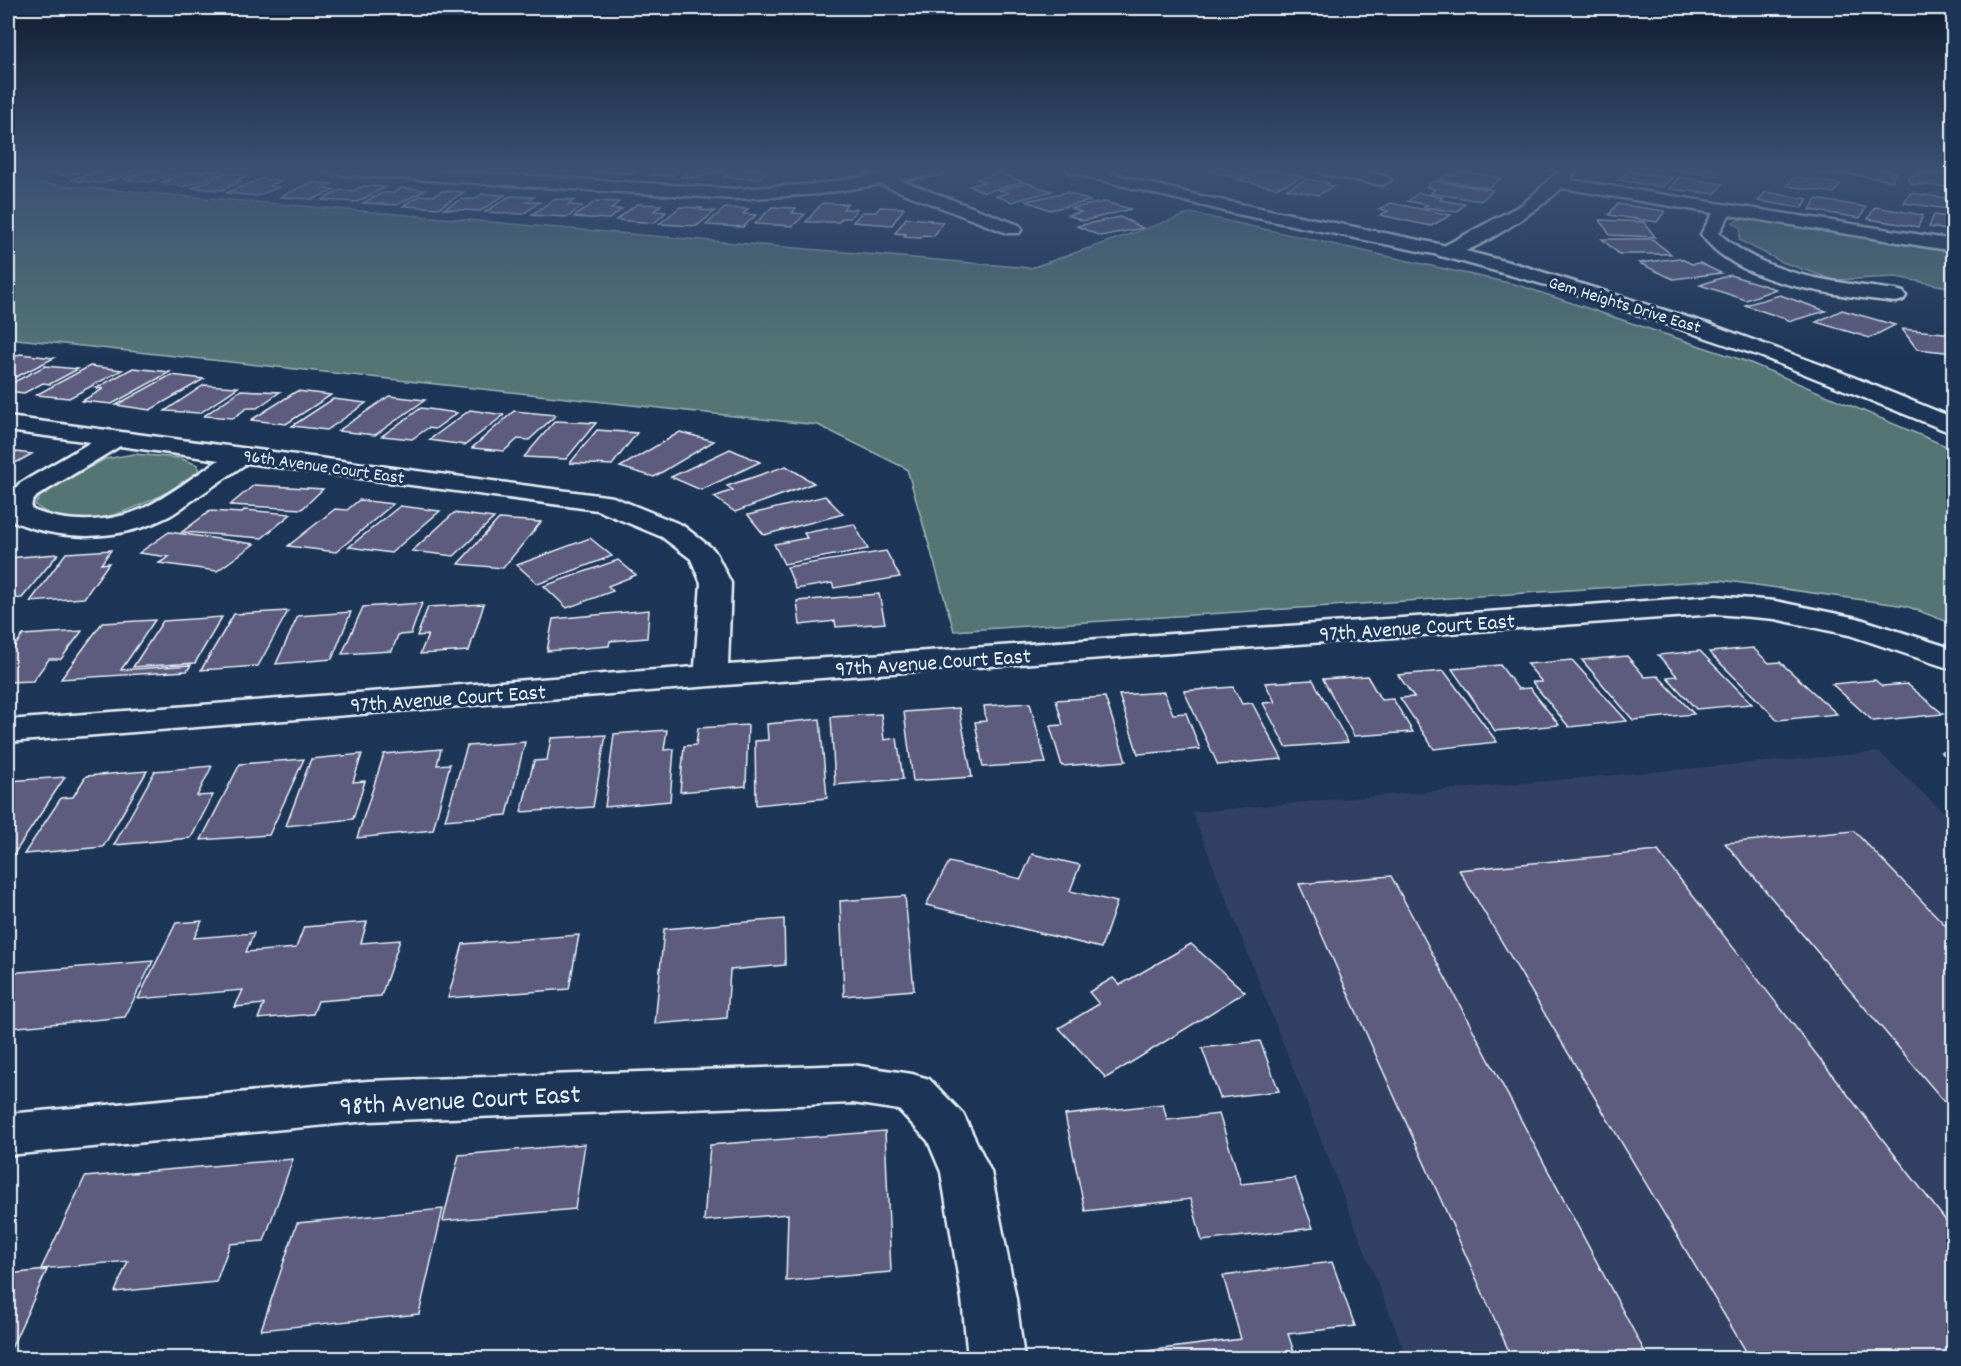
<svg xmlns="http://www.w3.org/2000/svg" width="1961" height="1366" font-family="Dekko,sans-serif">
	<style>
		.built { fill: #304163 }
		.green { fill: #547575; stroke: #9eb3b6; stroke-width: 1.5 }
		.building { fill: #5d5c7e; stroke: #e8f1f8; stroke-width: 1.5 }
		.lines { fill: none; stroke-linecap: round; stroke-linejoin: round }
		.minor-casing { stroke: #e8f1f8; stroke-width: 5 }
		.tertiary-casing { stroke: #e8f1f8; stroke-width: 5 }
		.minor { fill: #1d3557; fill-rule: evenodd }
		.tertiary { fill: #1d3557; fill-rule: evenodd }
		.labels { text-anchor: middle; stroke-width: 6; stroke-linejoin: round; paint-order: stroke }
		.far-street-label { font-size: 18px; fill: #e8f1f8; stroke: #1d3557 }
		.street-label { font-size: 22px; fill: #e8f1f8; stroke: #1d3557 }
		.near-street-label { font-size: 27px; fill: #e8f1f8; stroke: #1d3557 }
	</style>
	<rect width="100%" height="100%" fill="#1d3557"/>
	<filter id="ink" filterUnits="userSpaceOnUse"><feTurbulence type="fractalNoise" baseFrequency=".0167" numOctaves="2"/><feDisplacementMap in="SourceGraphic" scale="12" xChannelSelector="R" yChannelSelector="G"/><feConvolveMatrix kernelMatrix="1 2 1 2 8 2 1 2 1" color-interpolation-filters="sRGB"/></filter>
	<g filter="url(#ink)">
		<!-- built -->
		<path class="built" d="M1879,752L1953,821V1358H1407L1192,812Z"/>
		<!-- green -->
		<path class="green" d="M8,181L1031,268L1191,213L1518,285L1748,362L1953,449V624L1906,606L1720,580L954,631L907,469L818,425L8,338Z
			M1744,218L1953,252V288L1896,277L1834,280L1782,262L1739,240L1741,229L1733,222Z
			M134,454L179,458L198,465V473L193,478C150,502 81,542 35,505L42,493L105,459Z"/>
		<!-- building -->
		<path class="building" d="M51,169H91L60,176L49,170Z
			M115,169H142L102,183L71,180L102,170Z
			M165,169H188L150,182L123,179L148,171L158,172Z
			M601,169H639L635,173L598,172Z
			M646,169H680L672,176L650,175L655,171Z
			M688,169H725L722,173H706L702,178L681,177Z
			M732,169H767L758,179L723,177Z
			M1217,169H1258L1239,178L1211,172Z
			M1267,169L1304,177L1276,188L1239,180Z
			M1671,169H1720L1717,176Z
			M1798,169H1842L1840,175Z
			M1851,169H1878L1896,172L1892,181L1848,174Z
			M210,170L226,172L183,187L161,183L170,181L165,180L192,171L202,172Z
			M1460,171L1501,178L1488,188L1439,180L1446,174L1453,176Z
			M1628,171L1672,178L1662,187L1618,180Z
			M1915,172L1951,175L1954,181L1945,180L1950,187L1912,184L1907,175L1918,176Z
			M227,173L248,175L235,181H243L222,190L192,188Z
			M999,173L1024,182L984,192L969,186L985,182L976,179Z
			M1679,177L1723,184L1715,194L1669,189Z
			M1794,177L1840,184L1834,193L1787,186Z
			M261,179L282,180L269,186L279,187L257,196L226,193Z
			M1307,179L1328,183L1325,184L1334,186L1318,195L1287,189Z
			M1433,181L1493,190L1481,201L1430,193L1435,189L1426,187Z
			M311,182L332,184L323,189L334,190L314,199L280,197Z
			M1028,183L1052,191L1012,202L996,196L1008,193L999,190Z
			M364,186L386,187L357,202L322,200L341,190L353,191Z
			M402,188L425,190L397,205L363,203L382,193H393Z
			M442,191L464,192L439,208L403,206L421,195L433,196Z
			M1067,192L1090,201L1050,210L1026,201Z
			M1765,192L1808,199L1802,208L1758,201Z
			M1418,193L1443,197L1440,200L1465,204L1456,212L1424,207L1427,205L1408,201Z
			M1910,193L1954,199V210L1904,203Z
			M482,194L505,195L480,211L444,209L461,199H474Z
			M510,196L534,197L527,202H540L523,214L485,212Z
			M554,199L575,200L568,205L582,206L568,217L531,215Z
			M1816,199L1866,207L1860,218L1810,210Z
			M596,201L619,202L611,209H622L609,219L574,217Z
			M1104,202L1131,209L1083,221L1068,215L1081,212L1071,208Z
			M822,203L847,204L843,209H857L850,218H842L839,222H806Z
			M1391,203L1451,215L1431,226L1380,215L1388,211L1379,209Z
			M637,204L661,205L654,211L666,212L654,223L616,220Z
			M1617,204L1665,211L1657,222L1609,215Z
			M680,207L702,208L700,210L715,211L697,226L659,224Z
			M772,207L796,208L792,213L805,214L793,226L755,224Z
			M880,207L904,208L892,225L853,222L862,212H876Z
			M1875,207L1923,215L1918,227L1868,219Z
			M725,208L748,209L743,214L756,215L743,227L706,225Z
			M1934,215L1954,218V231L1929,227Z
			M1120,217L1143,228L1100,236L1077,226Z
			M906,218L931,220L930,221L943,222L934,236L923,235L921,238L904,237L906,234L895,233Z
			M1600,220L1644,222L1655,237L1610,235Z
			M1602,239H1652L1671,254H1619Z
			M1679,258L1692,264L1700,263L1721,273L1673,279L1639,263Z
			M1730,275L1776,289L1746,300L1700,285Z
			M1780,295L1826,311L1791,321L1745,305Z
			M1842,310L1895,325L1870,338L1816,322Z
			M1902,329L1954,334V353L1917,349Z
			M20,354L54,358L8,381V360Z
			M45,366L78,369L50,384L43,383L24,393L8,391V385Z
			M90,366L122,370L69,398L36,395Z
			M133,368L170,372L112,404L82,401L103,389L96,388Z
			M171,375L204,379L150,410L116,405Z
			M204,385L238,387L200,413L165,411Z
			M241,390L280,392L257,408H247L233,418L204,416Z
			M297,391L331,395L286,424L251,420Z
			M389,396L425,400L375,435L338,431Z
			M333,399L366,403L327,430L292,426Z
			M421,408L457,413L435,429L428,428L412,439L382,436Z
			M470,410L504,415L465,445L429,440Z
			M514,411L556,415L529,440L518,439L504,451L472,448Z
			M555,421L596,423L566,459L524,457Z
			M597,430L637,433L612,465L570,463Z
			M680,432L714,441L654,477L620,467Z
			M730,449L760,462L701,490L671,477Z
			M8,451L32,454L8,467Z
			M786,466L814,483L735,512L714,497L733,490L727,486Z
			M254,485L323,489L302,509L230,505Z
			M825,496L843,514L764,535L748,515Z
			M359,500L393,504L336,552L288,546L335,509L347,510Z
			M400,506L440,511L391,553L349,547Z
			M244,510L291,514L262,538L182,532L210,511L241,513Z
			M454,513L494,518L454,556L412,551Z
			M499,519L541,522L503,568L458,564Z
			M854,524L868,549L784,564L774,544L807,538L804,533Z
			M169,532L254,544L217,571L159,563L169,557L139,553Z
			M590,538L612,556L538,584L517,565Z
			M111,550L101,564L109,563L84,598L30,602L66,553Z
			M886,551L900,577L834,588L832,583L796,589L787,567Z
			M58,554L22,598L8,599V558Z
			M618,560L636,575L608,586L613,591L567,608L544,586Z
			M879,594L885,623L836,627L835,621L800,625L797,601Z
			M422,603L411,634L398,635L392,651L342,654L363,607Z
			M484,604L469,651L420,654L428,635L417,636L428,607Z
			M649,610L647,638L610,641L609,646L547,651L553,619Z
			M288,611L258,666L201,670L234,614Z
			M351,612L332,659L276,664L298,616Z
			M222,617L195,663L133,667L163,621Z
			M155,620L121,670L191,665L187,671L61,679L102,623Z
			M82,631L61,659H49L33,681L8,682V655L23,635Z
			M1753,648L1769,663L1780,662L1837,714L1778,720L1709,652Z
			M1700,651L1752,704L1696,709L1667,677L1677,676L1658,655Z
			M1627,656L1645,677L1658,676L1694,714L1633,720L1582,660Z
			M1572,660L1627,721L1569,727L1532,682H1542L1527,664Z
			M1500,665L1518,689L1530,688L1559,725L1495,731L1452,669Z
			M1444,671L1497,742L1434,749L1400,698L1414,697L1398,675Z
			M1367,676L1381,700L1393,699L1413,732L1354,736L1323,679Z
			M1313,680L1348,742L1286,747L1263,703L1275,702L1265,683Z
			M1875,680L1882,686L1907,684L1943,714L1873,721L1832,684Z
			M1233,687L1242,704L1252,703L1282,759L1218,765L1184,691Z
			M1164,692L1173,714L1186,713L1200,749L1138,754L1119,695Z
			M1105,697L1126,761L1062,766L1050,726L1063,725L1056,700Z
			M1030,703L1046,763L983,767L975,722L986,721L984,706Z
			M959,708L972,777L913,781L904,712Z
			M881,714L884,740L897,738L903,779L835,785L831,717Z
			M820,719L827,798L756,805L755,741L768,740L767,724Z
			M748,725L746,786L680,792L684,746L696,745L698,728Z
			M667,730L664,750L674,749L670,801L605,807L614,734Z
			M606,735L593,807L521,812L534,761L547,760L551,738Z
			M525,742L507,815L445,820L467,746Z
			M441,749L437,765L450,764L433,830L357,838L384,754Z
			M1954,751V763L1941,752Z
			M362,754L353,782L365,781L353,819L286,826L311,759Z
			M304,759L269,835L201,840L240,764Z
			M212,766L197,796L213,795L191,838L114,845L155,771Z
			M147,771L103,847L24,854L61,798L73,797L86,776Z
			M65,777L12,857H8V781Z
			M1854,831L1954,934V1113L1725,843Z
			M1658,851L1954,1231V1358H1750L1459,870Z
			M1032,854L1080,865L1070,891L1117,902L1101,948L926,905L949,862L1021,879Z
			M1391,876L1648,1358H1512L1299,884Z
			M905,896L914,990L844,996L840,901Z
			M784,919L785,965L730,970L727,1018L655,1024L664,929Z
			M202,921L194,938L254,933L246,952L296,948L304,927L367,922L361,943L400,940L381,996L318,1001L313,1014L258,1019L264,1004L235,1007L243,990L138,999L176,923Z
			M579,935L569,989L448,998L463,944Z
			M1191,944L1245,992L1106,1078L1059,1028L1099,1004L1089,992L1113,978L1120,985Z
			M153,961L125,1017L8,1028V973Z
			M1260,1041L1279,1091L1220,1098L1202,1048Z
			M1163,1104L1167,1120L1219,1114L1241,1184L1295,1178L1313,1228L1202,1241L1191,1199L1085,1211L1065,1115Z
			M885,1131L891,1272L786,1281L788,1214L704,1221L710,1145Z
			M585,1144L575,1209L443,1221L459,1155Z
			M293,1159L264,1241L230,1244L216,1282L115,1292L128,1261L41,1269L85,1177Z
			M443,1209L419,1314L261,1330L297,1223Z
			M1332,1262L1355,1326L1288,1334L1296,1358H1139L1138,1352L1241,1339L1223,1276Z
			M47,1270L8,1355V1274Z
			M789,1353V1358H743Z"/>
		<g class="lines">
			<!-- minor casing -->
			<g class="minor-casing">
				<path id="minor" d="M325,169H416L735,189L819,184L909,169H948L940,174L900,180L1019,225L1022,229L1019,233H1007L880,184L819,194L735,199L333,174Z
					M1314,169H1351L1389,177L1391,180L1383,185L1322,174Z
					M1561,169H1578L1570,180L1954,240V251L1729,215L1719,233C1766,277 1835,282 1896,290L1903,292L1906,296L1903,300L1896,302C1838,295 1737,286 1701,234L1713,213L1562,188C1543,206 1465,262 1440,256L1438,252L1440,248L1523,204Z
					M8,417L613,497L682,525L713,549L717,555L731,583L728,665L1716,596L1775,601L1857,618L1954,649V670L1849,635L1775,619L1716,614L711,686L8,742V720L695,667L701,583L691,559L662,537L597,510L247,463C228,476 209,489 190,502C181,508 173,515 163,519C115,542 56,541 8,519V498L19,484L91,442L8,431ZM120,446L219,460C195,475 169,496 144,508C111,523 65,525 31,509L32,502L37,496Z
					M853,1065L912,1074L929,1079L963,1114L991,1172L1016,1299L1024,1358H968L962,1299L941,1172L928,1141L899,1110L853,1103L368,1121L8,1155V1114L368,1081Z"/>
			</g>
			<!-- tertiary casing -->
			<g class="tertiary-casing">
				<path id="tertiary" d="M1067,169H1094L1200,196L1434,243L1520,265L1712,325L1838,371L1954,418V434L1760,356L1571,292L1434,254L1232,213L1069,172Z"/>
			</g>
			<!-- minor -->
			<use href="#minor" class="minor"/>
			<!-- tertiary -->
			<use href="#tertiary" class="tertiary"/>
		</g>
	</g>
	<!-- sky -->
	<linearGradient id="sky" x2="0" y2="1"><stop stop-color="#101d30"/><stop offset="0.47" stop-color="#3a5174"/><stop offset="1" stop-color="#3a5174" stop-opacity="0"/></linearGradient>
	<rect width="1961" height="361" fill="url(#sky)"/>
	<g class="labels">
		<!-- far-street labels -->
		<g class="far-street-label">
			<text transform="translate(1625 304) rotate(17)" y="6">Gem Heights Drive East</text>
			<text transform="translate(324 466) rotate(8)" y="6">96th Avenue Court East</text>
		</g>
		<!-- street labels -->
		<g class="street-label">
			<text transform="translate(1417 626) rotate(-4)" y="8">97th Avenue Court East</text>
			<text transform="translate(933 661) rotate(-4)" y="8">97th Avenue Court East</text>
			<text transform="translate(448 697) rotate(-4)" y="8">97th Avenue Court East</text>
		</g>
		<!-- near-street labels -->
		<g class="near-street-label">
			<text transform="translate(460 1099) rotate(-3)" y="9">98th Avenue Court East</text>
		</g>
	</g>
	<!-- margin -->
	<rect width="1961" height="1366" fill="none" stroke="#1d3557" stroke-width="30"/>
	<rect x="15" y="15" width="1931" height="1336" fill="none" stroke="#e8f1f8" stroke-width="2" filter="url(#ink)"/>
</svg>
